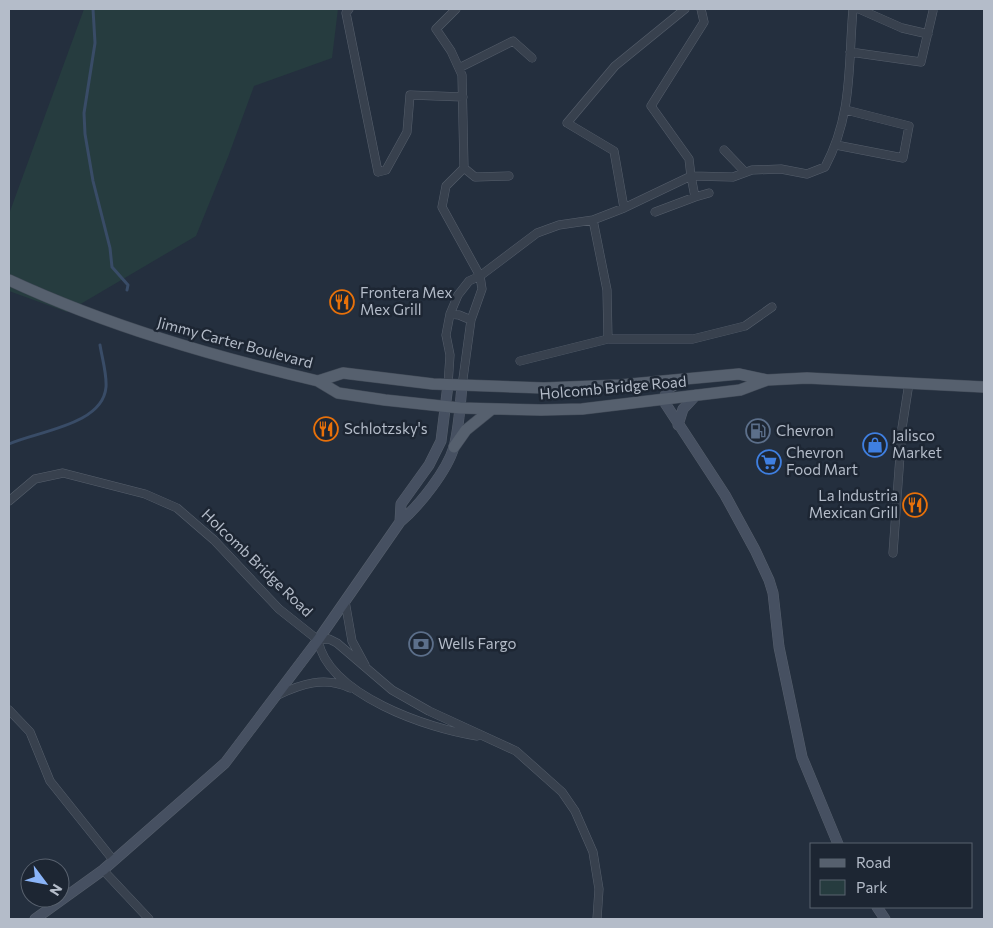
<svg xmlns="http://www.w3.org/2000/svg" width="993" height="928" font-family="Commissioner,sans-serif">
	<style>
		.green { fill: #263c3f }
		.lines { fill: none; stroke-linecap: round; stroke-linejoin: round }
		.stream { stroke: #394c67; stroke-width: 3 }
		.street-casing { stroke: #565f6c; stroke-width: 9 }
		.secondary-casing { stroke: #565f6c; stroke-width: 11 }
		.primary-casing { stroke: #414a57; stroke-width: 12 }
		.street { stroke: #38414e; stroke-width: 8 }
		.secondary { stroke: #465061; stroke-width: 10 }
		.primary { stroke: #56606e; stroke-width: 11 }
		.labels { text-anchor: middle; stroke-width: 5; stroke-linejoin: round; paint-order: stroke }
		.poi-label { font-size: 15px; fill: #b4bcc9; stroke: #1d2633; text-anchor: start }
		.street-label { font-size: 15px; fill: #b4bcc9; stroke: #1d2633 }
	</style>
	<rect width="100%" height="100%" fill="#242f3e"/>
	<!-- green -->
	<path class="green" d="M84,9H338L332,58L254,86L228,157L196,236L67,312L9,291V214Z"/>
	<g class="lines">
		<!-- stream -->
		<path class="stream" d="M93,9L95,43L84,113L85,134L93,181L110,248L112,267L128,285L127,290
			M9,444C38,431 103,425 106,387C107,374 102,358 100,345"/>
		<!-- street casing -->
		<g class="street-casing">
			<path id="street" d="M349,9L346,13L378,172L386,170L407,132L410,95L463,97
				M456,9L436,29L451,51L462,75L464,168L446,186L442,207L480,276L482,289L471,320L462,386
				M685,9L615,66L567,123L614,151L624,208L691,176L695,197L709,193
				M701,9L704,22L651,106L689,159L691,176L733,177L752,170L781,169L807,174L825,167C853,114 848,67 853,9
				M859,9L902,28L928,34
				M850,52L921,62L933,11
				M459,68L513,41L532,58
				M836,145L903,158L909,126L846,110
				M724,150L745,172
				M464,168L475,177L509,176
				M655,212L695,197
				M450,314L459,315L471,320
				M608,339H693L745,326L772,307
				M520,361L608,339L607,290L593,220
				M448,385L450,355L446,335L450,314L458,295L469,281L480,276L537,233L559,225L593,220L624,208
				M9,501L35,479L63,473L145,494L177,508L214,540L279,609L318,640
				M893,553L902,428L909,383
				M345,601L352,641L365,665
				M318,640L329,639L337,643L392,690L429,711L516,751L562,792L575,811L593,852L599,889L597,919
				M318,640C328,695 429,729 477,736
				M278,695C301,684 325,676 350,688
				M9,710L30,732L50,781L114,861
				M103,870L149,919"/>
		</g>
		<!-- secondary casing -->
		<g class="secondary-casing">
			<path id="secondary" d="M684,379L668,389L663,400L725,495L755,550L769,580L773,593L779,647L802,757L838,844
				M678,425L683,409L696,395
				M400,522L401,504L429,465L441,441L448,385
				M877,907L885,919
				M35,919L103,870L225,763L318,640L400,522C419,506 447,471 454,447C459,428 460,406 462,386"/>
		</g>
		<!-- primary casing -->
		<g class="primary-casing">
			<path id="primary" d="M9,280C108,326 212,356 318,381L338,393L385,400L460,408L541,410L582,409L740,390L767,380
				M318,381L343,373L433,384L544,388L620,385L739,374L767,380L807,378L984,387
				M454,447L466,430L492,409"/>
		</g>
		<!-- street -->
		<use href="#street" class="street"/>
		<!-- secondary -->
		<use href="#secondary" class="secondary"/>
		<!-- primary -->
		<use href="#primary" class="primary"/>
	</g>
	<!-- icons -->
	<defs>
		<g id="restaurant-ring" transform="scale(1.25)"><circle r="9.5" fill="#1d2633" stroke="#e8710a" stroke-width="1.5"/><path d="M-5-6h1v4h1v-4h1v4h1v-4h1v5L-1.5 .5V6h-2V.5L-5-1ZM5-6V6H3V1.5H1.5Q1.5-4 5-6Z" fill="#e8710a"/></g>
		<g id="fuel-ring" transform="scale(1.25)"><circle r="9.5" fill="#1d2633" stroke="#5c6f8a" stroke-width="1.5"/><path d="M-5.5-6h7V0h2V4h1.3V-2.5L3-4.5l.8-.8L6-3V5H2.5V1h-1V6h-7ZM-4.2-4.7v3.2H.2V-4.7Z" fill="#5c6f8a"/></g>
		<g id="shop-ring" transform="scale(1.25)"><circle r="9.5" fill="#1d2633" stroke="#3f7fe0" stroke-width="1.5"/><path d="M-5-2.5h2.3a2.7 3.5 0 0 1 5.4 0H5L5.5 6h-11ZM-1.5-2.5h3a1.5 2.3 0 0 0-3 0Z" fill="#3f7fe0"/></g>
		<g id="supermarket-ring" transform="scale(1.25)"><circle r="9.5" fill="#1d2633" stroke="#3f7fe0" stroke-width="1.5"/><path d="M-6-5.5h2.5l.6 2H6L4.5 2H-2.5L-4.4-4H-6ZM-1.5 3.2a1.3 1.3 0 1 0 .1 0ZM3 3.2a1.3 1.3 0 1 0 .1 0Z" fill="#3f7fe0"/></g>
		<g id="bank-ring" transform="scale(1.25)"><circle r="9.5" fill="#1d2633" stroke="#5c6f8a" stroke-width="1.5"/><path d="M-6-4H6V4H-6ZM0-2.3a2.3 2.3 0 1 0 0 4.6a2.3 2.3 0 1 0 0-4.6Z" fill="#5c6f8a"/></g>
	</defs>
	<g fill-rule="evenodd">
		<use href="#restaurant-ring" x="342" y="302"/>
		<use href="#restaurant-ring" x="326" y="429"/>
		<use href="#fuel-ring" x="758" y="431"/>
		<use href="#shop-ring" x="875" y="445"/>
		<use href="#supermarket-ring" x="769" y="462"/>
		<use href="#restaurant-ring" x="915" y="505"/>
		<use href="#bank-ring" x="421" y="644"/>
	</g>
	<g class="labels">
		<!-- poi labels -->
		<g class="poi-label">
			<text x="360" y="298">Frontera Mex<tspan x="360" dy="17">Mex Grill</tspan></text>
			<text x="344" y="434">Schlotzsky's</text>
			<text x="776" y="436">Chevron</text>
			<text x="892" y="441">Jalisco<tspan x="892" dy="17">Market</tspan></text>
			<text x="786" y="458">Chevron<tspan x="786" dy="17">Food Mart</tspan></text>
			<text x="898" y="501" text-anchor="end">La Industria<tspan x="898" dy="17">Mexican Grill</tspan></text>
			<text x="438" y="649">Wells Fargo</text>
		</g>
		<!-- street labels -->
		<g class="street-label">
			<text transform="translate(235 343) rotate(15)" y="5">Jimmy Carter Boulevard</text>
			<text transform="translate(613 388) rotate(-5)" y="5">Holcomb Bridge Road</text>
			<text transform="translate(257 563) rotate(44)" y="5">Holcomb Bridge Road</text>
		</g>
	</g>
	<!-- border -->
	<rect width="993" height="928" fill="none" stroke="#b4bcc9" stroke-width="20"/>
	<!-- legend -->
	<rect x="810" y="843" width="162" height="65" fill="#1d2633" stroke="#59626f"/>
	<rect x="820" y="859" width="25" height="8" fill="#56606e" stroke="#59626f"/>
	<text x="856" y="868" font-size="15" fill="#b4bcc9">Road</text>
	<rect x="820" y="880" width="25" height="15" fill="#263c3f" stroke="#59626f"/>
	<text x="856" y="893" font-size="15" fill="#b4bcc9">Park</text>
	<!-- north arrow -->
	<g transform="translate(45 883) rotate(122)"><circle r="24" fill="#1d2633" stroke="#59626f"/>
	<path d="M0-4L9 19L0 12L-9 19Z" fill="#8ab4f8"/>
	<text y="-8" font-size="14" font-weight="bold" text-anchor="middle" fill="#b4bcc9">N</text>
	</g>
</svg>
